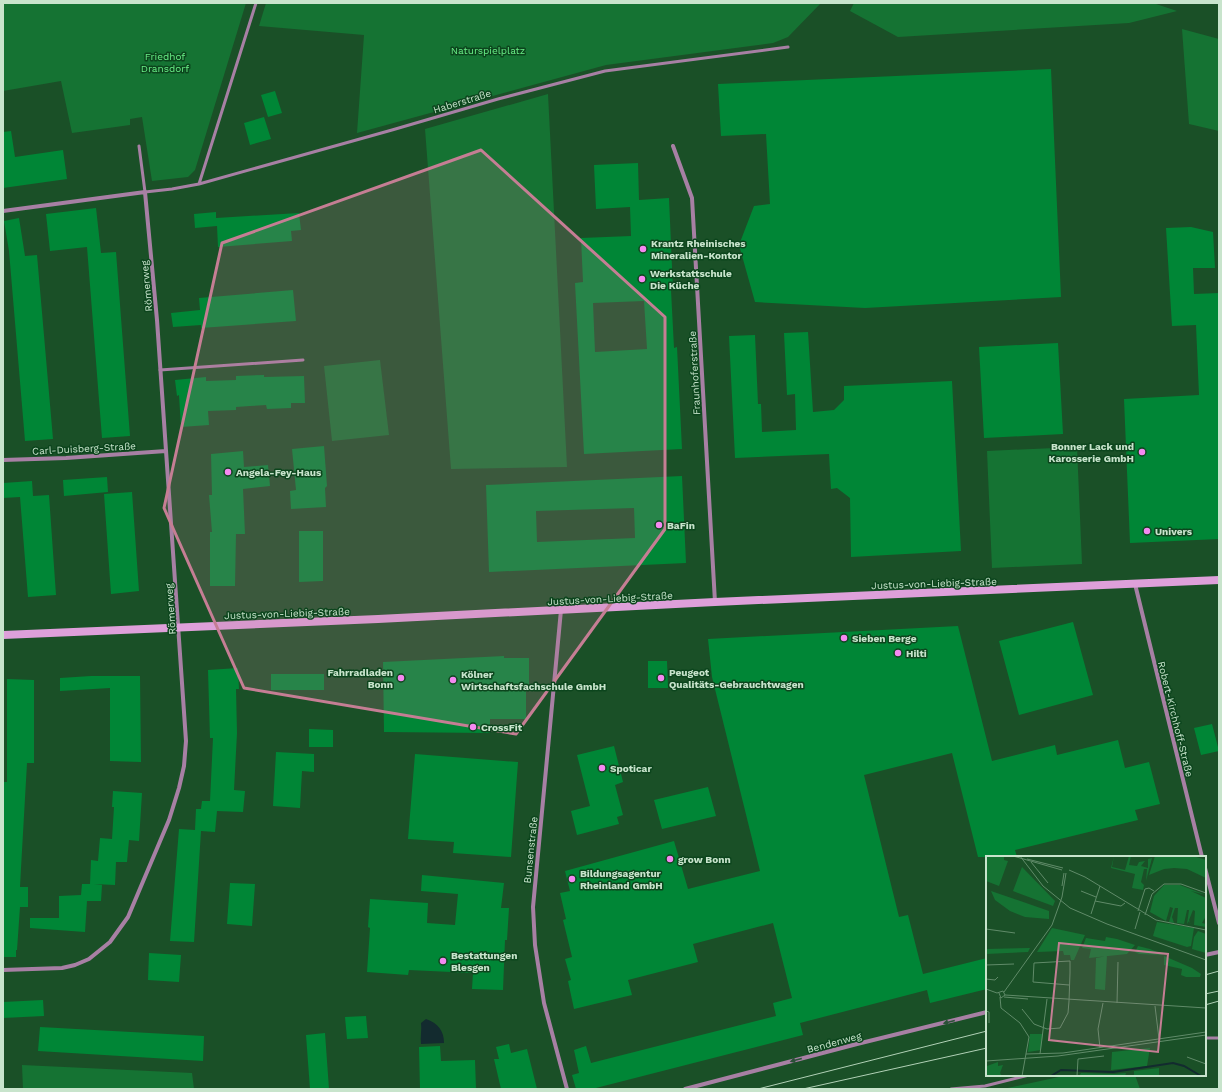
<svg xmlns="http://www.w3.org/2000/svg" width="1222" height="1092" font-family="'Work Sans',sans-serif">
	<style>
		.green { fill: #157333 }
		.water { fill: #132b2f }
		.building { fill: #008636; fill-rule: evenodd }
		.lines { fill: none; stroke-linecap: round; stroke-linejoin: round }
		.service { stroke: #a780a4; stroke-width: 3 }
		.minor { stroke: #a780a4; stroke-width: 4 }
		.secondary { stroke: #dea0da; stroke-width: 8 }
		.tram { stroke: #b1d1b6; stroke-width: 1 }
		.oneway { fill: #2b5138 }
		.marked { fill: #c57e94; fill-opacity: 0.2; stroke: #c57e94; stroke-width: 3; stroke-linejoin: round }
		.poi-dot { fill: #f489f0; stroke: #0c451d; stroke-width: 1.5 }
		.labels { text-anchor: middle; stroke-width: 3; stroke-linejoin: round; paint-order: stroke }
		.park-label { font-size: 10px; fill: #69ef87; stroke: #0c451d }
		.street-label { font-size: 10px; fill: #c8e4cc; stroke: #0c451d }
		.poi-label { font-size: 10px; font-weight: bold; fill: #c8e4cc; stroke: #0c451d; text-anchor: start }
		.inset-river { fill: none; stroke: #132b2f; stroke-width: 2 }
		.inset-road { fill: none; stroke: #608b69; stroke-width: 1 }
		.view { fill: #c57e94; fill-opacity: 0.15; stroke: #c57e94; stroke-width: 2 }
		.inset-edge { fill: none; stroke: #c8e4cc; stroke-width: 2 }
	</style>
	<rect width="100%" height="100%" fill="#1a5027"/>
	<!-- green -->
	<path class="green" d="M3,3H246L195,170L188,177L152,181L142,117L130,119V125L72,133L61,81L3,91Z
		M266,3H821L788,37L773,43L606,65L357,133L364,35L259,26Z
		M854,3H1153L1177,11L1129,23L898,37L850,11Z
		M1182,29L1219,39V131L1189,124Z
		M548,94L567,467L451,469L425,129Z
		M380,360L389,435L332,441L324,366Z
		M1077,447L1082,564L992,568L987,451Z
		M22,1065L192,1073L194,1089H23Z
		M1068,1075H1135L1140,1089H1003Z"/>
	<!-- water -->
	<path class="water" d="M426,1019C438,1023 444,1031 444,1043L421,1044C420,1037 422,1030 421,1023Z"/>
	<!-- building -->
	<path class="building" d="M1051,69L1061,297L865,308L755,302L739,245L754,206L770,204L766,134L721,136L718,84Z
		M275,91L282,113L268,117L261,95Z
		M264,117L271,139L250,145L244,123Z
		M11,131L15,157L63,150L67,179L3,188V132Z
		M638,163L639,200L669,198L673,290H671L674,348L677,347L682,449L584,454L575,283L583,282L581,238L631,236L630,207L596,209L594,165ZM644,301L647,349L595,352L593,303Z
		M96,208L101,253L116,252L130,436L102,438L87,247L50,251L46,214Z
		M216,212V218L299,213L301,230L291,231L292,241L218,247L217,226L195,228L194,214Z
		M19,218L25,256L37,255L53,439L25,441L9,251L4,221Z
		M1191,227L1213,232L1215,268H1193L1194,294L1219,293V539L1130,543L1124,399L1199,395L1196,325L1172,326L1166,228Z
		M293,290L296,321L201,328V325L173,327L171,313L200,310L199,298Z
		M808,332L813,412L834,410L844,400V386L952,381L961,551L851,557L850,498L837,488L831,489L829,454L735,458L729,336L755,335L758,404H761L762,432L796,430L795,394L787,395L784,333Z
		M1058,343L1063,434L984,438L979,347Z
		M264,375V377L304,376L305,403H291V408L267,409L266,405L250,406L236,407V410L208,411L209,425L181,427L179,395L177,396L175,380L206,377V381L236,380V376Z
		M324,446L327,486L325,488L326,507L291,509L290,491L296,490L292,449Z
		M243,451L244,467L268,465L270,486L243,489L245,534H236L235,586H210V532H212L209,495H212L211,454Z
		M682,476L686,563L489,572L486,485ZM634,508L635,538L537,542L536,511Z
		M107,477L108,492L64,496L63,480Z
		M32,481L33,496L49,495L56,595L28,597L20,497L3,498V483Z
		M132,492L139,591L111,594L104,494Z
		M299,531H323V581L299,582Z
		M1073,622L1093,695L1019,715L999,641Z
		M958,626L992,761L1055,745L1057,755L1118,740L1125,768L1149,762L1160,804L1135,810L1138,820L1015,850L1017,857H978L952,753L864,775L899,917L908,915L923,974L987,958V989L930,1003L927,990L800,1023L803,1035L592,1089H576L572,1075L579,1073L574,1050L586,1046L591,1063L776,1016L773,1003L792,998L773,923L693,944L698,962L628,980L632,995L574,1009L568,981L571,980L565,959L572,957L563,920L566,919L560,893L570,891L565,871L674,841L688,889L760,871L712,677L708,639Z
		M504,656V658H529V691H526V719H490V733L384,732L383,662Z
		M648,661H667L668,688H648Z
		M238,668L239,689H236L237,733L234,790L245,791L243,812L217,811L215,832L201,831L194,942L170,941L179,829L195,830L196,809H201L202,801H210L213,738H210L208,670Z
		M271,674H324V690H271Z
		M91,676H140L141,762L110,761V688L60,691V678Z
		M7,679L34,680V763H27L21,868L20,887H28V907H20L17,950H16V957H3V782H7Z
		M1212,724L1219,751L1201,755L1194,728Z
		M309,729L333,730V747H309Z
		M614,746L623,782L615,785L623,815L617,817L619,824L577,835L571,811L590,806L577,755Z
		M276,752L314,754V772L302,771L300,808L273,806Z
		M415,754L518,762L511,857L453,853L454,842L408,839Z
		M708,787L716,816L662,829L654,800Z
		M113,791L142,793L139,841L129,840L127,862H116L115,885L94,884L102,885L101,901H87L85,932L30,928V918H59V896L81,895L82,884H90L91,860L98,861L100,838L112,839L114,807H112Z
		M422,875L504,883L501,908H509L507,940H505L503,990L472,989L473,973L409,970L408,975L367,972L370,928L368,927L370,899L428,903L427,923L455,925L458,894L421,891Z
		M230,883L255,884L252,926L227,924Z
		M149,953L181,955L179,982L148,980Z
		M43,1000L44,1016L3,1018V1002Z
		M366,1016L368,1038L347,1039L345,1017Z
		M40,1027L204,1036L203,1061L38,1051Z
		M325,1033L329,1089H310L306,1035Z
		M509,1044L511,1053L527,1049L537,1089H501L494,1059H499L496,1047Z
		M440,1046L441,1061L475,1060L476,1089H420L419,1047Z"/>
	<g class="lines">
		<!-- service -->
		<path class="service" d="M139,146L145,192L172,189L199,184L392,130L498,99L605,71L788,47
			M199,184L256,3
			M160,370L303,360
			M1205,1038H1219
			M951,1089L985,1086L1029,1075"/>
		<!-- minor -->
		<path class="minor" d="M673,146L692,198L715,602
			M3,211L145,192L157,320L186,741L184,766L179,788L169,820L128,917L110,942L89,959L75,965L62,968L3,970
			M3,460L66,458L166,451
			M1135,584L1202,857
			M561,610L533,907L535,945L544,1003L567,1089
			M1205,868L1219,923
			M1205,955L1219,952
			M685,1089L857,1044L987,1012"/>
		<!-- secondary -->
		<path class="secondary" d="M3,635L378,619L715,602L1219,580"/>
		<!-- tram -->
		<path class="tram" d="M1205,975L1219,971
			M1205,994L1219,991
			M1205,1005L1219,1001
			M758,1089L987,1031
			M803,1089L987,1048"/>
	</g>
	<!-- one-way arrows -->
	<defs><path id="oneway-solid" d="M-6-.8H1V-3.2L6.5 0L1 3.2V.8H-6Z"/></defs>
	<g class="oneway">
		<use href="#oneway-solid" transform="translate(949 1022) rotate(166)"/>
		<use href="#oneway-solid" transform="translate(796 1060) rotate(165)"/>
	</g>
	<!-- marked area -->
	<path class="marked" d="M481,150L665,317V529L516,734L244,688L164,508L222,243Z"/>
	<!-- markers -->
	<g class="poi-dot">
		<circle cx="643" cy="249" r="4"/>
		<circle cx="642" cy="279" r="4"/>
		<circle cx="1142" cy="452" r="4"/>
		<circle cx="228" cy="472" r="4"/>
		<circle cx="659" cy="525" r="4"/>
		<circle cx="1147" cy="531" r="4"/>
		<circle cx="844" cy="638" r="4"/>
		<circle cx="898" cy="653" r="4"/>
		<circle cx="401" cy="678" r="4"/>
		<circle cx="661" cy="678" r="4"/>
		<circle cx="453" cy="680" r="4"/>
		<circle cx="473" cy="727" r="4"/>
		<circle cx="602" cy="768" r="4"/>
		<circle cx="670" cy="859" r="4"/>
		<circle cx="572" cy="879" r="4"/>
		<circle cx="443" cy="961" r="4"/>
	</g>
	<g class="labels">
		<!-- park labels -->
		<g class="park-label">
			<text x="488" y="54">Naturspielplatz</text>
			<text x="165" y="60">Friedhof<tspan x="165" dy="12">Dransdorf</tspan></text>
		</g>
		<!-- street labels -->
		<g class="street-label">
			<text transform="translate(462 101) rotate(-17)" y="4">Haberstraße</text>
			<text transform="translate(146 286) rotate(-95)" y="4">Römerweg</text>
			<text transform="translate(694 373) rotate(-93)" y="4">Fraunhoferstraße</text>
			<text transform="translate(84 448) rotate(-3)" y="4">Carl-Duisberg-Straße</text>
			<text transform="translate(934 583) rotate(-2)" y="4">Justus-von-Liebig-Straße</text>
			<text transform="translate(610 598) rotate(-3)" y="4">Justus-von-Liebig-Straße</text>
			<text transform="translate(170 609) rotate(-94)" y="4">Römerweg</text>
			<text transform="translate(287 613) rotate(-2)" y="4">Justus-von-Liebig-Straße</text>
			<text transform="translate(1176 719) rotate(76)" y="4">Robert-Kirchhoff-Straße</text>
			<text transform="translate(530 850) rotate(-84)" y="4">Bunsenstraße</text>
			<text transform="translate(834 1042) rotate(-15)" y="4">Bendenweg</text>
		</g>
		<!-- poi labels -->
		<g class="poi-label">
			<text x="651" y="247">Krantz Rheinisches<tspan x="651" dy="12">Mineralien-Kontor</tspan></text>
			<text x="650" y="277">Werkstattschule<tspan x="650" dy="12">Die Küche</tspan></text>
			<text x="1134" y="450" text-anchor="end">Bonner Lack und<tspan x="1134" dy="12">Karosserie GmbH</tspan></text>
			<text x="236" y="476">Angela-Fey-Haus</text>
			<text x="667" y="529">BaFin</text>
			<text x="1155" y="535">Univers</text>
			<text x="852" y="642">Sieben Berge</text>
			<text x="906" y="657">Hilti</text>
			<text x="393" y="676" text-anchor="end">Fahrradladen<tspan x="393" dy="12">Bonn</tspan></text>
			<text x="669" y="676">Peugeot<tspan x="669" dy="12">Qualitäts-Gebrauchtwagen</tspan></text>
			<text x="461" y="678">Kölner<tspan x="461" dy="12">Wirtschaftsfachschule GmbH</tspan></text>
			<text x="481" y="731">CrossFit</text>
			<text x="610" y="772">Spoticar</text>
			<text x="678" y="863">grow Bonn</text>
			<text x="580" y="877">Bildungsagentur<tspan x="580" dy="12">Rheinland GmbH</tspan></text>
			<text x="451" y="959">Bestattungen<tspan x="451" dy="12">Blesgen</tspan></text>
		</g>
	</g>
	<!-- overview -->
	<g transform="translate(986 856)">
		<rect width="220" height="220" fill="#1a5027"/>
		<path d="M0,0H18V4L22,5L13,30L0,25ZM128,0L126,11L139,14L143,0H145L143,9L151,10L153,6L159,5L155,10L162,12V3L166,2L160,25L161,13H158L155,26L158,29L157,34L146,32L149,18L125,12ZM169,0H207L220,4V22L201,13L188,12L178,13L163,19ZM36,11L69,45L67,50L27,35ZM178,29H194L220,39L205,35L220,42V60L216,67L220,68V71L208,69L209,55L207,54L203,64L205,69L203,65L201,68L203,54H201L198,68L191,67L192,52H189L186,61L188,67L183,66L187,52L184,51L180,65L164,56L168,40ZM5,35L63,55V63L39,61L24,55L9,44ZM171,66L208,72L205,90L201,91L167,80ZM66,72L99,79L88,104H85L84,99H78L77,95L51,96ZM212,75L220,78V97L206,93L208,81ZM120,81L131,83L149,89L141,98L103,102L105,93L96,92L100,82L119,85ZM152,90L164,93L178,99L153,98L149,96ZM44,92L42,96L0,98V93ZM121,100L119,134L109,133L110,102ZM178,100L206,112L215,118L214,121H200L195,119L196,113L178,109ZM44,178H57L55,194L42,196ZM164,192L161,210L125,214L126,196ZM12,206V210L17,209L14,217L16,220H0L1,210ZM173,212V220H148V215ZM95,217L128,218L140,217L139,220H93Z" fill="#157333"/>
		<path class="inset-river" d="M65,220L75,214L127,216L187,207L198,210L215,220"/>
		<path class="inset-road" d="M27,0L76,14M34,0L57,30L84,52L121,68L220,104M41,3L77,12M45,6L62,27M83,14L99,21L170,64L220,74M76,30L78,17M95,35L110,41M109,45L135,50L139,47M152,55L159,33L163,32L168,35M105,58L114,30M159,59L166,38L178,28H195L220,37M0,73L29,77M149,73L154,56M0,109L28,108M0,123L9,124L12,121M0,133L11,137L17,135L19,139L15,142L13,137M18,136L66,69L76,41L80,17M19,139L220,152M14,141L15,152L34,167L43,181L36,220M18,141L42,143M131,147L132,106M169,150L173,183M36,153L48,168L61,173L74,172L82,157L83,145L84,117V105L48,107L47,126L83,129M0,155L3,156V167M114,192L112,173L117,147M40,198L77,197L220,176M54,198L61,143M201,201L220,208M0,205L72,200L220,179M91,220L92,203L118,200"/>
		<path class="view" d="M73,87L182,98L172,196L63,184Z"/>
		<rect width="220" height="220" class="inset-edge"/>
	</g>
	<!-- border -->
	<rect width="1222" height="1092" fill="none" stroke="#c8e4cc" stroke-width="8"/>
</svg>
